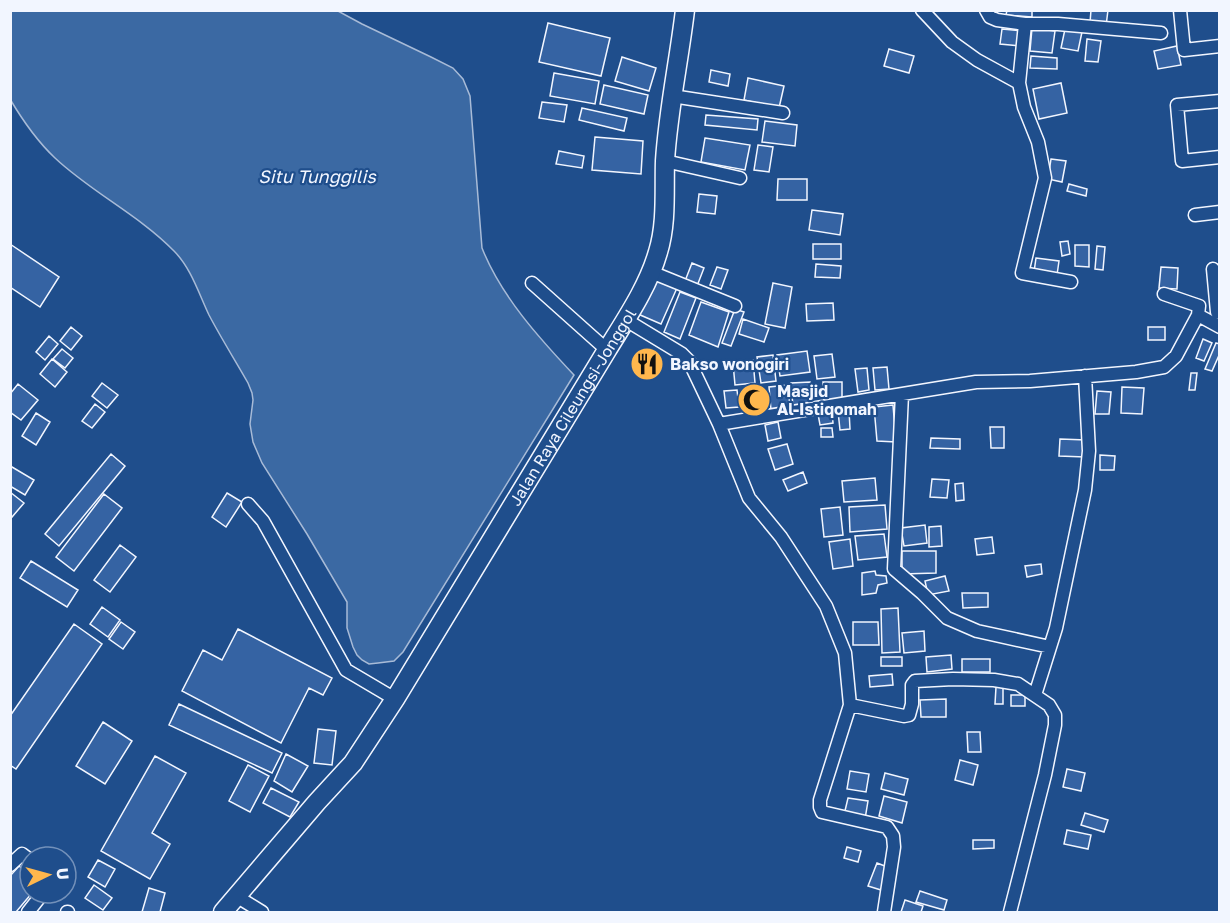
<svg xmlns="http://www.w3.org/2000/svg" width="1230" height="923" font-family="'Golos Text',sans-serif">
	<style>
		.water { fill: #3b69a3; stroke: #a8bbd7; stroke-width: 1.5 }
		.building { fill: #3563a3; stroke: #f2f6ff; stroke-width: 1.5 }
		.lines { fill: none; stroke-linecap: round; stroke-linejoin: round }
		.minor-casing { stroke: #f2f6ff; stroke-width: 15 }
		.primary-casing { stroke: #f2f6ff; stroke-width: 21 }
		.minor { stroke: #1f4e8c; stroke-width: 12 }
		.primary { stroke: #1f4e8c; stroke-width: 18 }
		.labels { text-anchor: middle; stroke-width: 4.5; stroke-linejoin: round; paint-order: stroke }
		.poi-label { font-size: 16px; font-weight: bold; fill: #f2f6ff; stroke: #1f4e8c; text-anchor: start }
		.street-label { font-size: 16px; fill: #f2f6ff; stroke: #1f4e8c }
		.water-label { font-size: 18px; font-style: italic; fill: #f2f6ff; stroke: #1f4e8c }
	</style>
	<rect width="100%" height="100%" fill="#1f4e8c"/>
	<!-- water -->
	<path class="water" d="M10,11H338L362,24L431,57L453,68L463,79L470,96L482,248C501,296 539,338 574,375L403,652L394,661L378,663L369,664L362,660L357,655L353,647L347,628V602L307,534L262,463L253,442L250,424L253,400L252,393L248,383C235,360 221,338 209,315C199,294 191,268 174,251C139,215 91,192 55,158C37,141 23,121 10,99Z"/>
	<!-- building -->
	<path class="building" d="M1007,10H1032V17L1006,15Z
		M1091,10H1108L1106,26L1090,23Z
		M548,23L610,38L601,76L539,62Z
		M1032,28L1055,31L1052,53L1030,51Z
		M1002,29L1022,31L1020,46L1000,44Z
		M1065,29L1082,32L1078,51L1061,48Z
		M1087,39L1101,41L1098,62L1085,61Z
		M1177,46L1181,65L1158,69L1154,51Z
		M889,49L914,56L909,73L884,66Z
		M1031,56L1057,58V69L1030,68Z
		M622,57L656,68L649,91L615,81Z
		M711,70L730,74L728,86L709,82Z
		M554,73L599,81L595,104L550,96Z
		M748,78L784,86L779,108L744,100Z
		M1061,83L1067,113L1039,119L1033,89Z
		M604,85L648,95L644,114L600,104Z
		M542,102L567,105L564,122L539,118Z
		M582,108L627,118L624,131L579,120Z
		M706,115L758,119L757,130L705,125Z
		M765,121L797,125L795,146L762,142Z
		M595,137L643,141L641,174L592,170Z
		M705,138L750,145L745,170L701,162Z
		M758,145L773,147L769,172L754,170Z
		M559,151L584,156L582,168L556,164Z
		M1051,159L1066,161L1062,182L1048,179Z
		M778,179H807V200H777Z
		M1069,184L1087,189L1086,196L1067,191Z
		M699,194L717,196L715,214L697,212Z
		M812,210L843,214L840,235L809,230Z
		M1068,241L1070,254L1062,256L1060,242Z
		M10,244L59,277L40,307L10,287Z
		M813,244H841V259H813Z
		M1075,245H1089V267L1075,266Z
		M1097,246L1105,247L1103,270L1095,269Z
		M1036,258L1059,261L1057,275L1034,272Z
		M692,263L704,268L697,286L685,281Z
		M816,264L841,266L840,278L815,277Z
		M717,267L728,270L721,289L710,285Z
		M1161,267L1178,268L1177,289L1159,288Z
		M655,278L677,288L661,324L638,314Z
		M773,283L792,287L785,328L765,324Z
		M680,292L696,298L680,339L664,332Z
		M701,302L729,312L718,347L689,335Z
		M833,303L834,320L807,321L806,304Z
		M735,309L744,312L731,346L722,343Z
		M743,319L769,328L764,342L739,334Z
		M71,327L82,336L71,350L60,341Z
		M1148,327H1165V340H1148Z
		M49,336L58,344L45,360L36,352Z
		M1203,339L1212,343L1204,361L1196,358Z
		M1216,343L1220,344V353L1212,371L1205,369Z
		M62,349L73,358L65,368L53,359Z
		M807,351L810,372L780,376L777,355Z
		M832,354L835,377L817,379L814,356Z
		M773,355L776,381L761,383L757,357Z
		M52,359L67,372L55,387L40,374Z
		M753,360L755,383L735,385L733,363Z
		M887,367L889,389L875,390L873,368Z
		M867,368L869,390L858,392L855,369Z
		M1191,373H1197L1195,390H1189Z
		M810,382L812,405L793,407L791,383Z
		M823,382H842V402L824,403Z
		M102,383L118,395L107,408L92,396Z
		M18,384L38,400L21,420L10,412V394Z
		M788,385L790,408L771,410L769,387Z
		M1122,387L1144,388L1142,414L1121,413Z
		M737,390L739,407L726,408L724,391Z
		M761,390L763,409L746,410L745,391Z
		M1097,391L1111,392L1109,414H1095Z
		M95,404L105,412L92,428L82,421Z
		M893,405L896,442L877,441L874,407Z
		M849,410L850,429L840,430L838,411Z
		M832,412L833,423L820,425L818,414Z
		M36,413L50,422L36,445L22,436Z
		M778,422L781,438L768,441L765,425Z
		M990,427H1004V448H991Z
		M821,428H832L833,437H821Z
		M931,438L960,439V449L930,448Z
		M1060,439L1086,440L1085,457L1059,456Z
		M787,444L793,464L775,470L768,449Z
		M111,454L125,466L59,546L45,534Z
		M1100,455L1115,456L1114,470H1100Z
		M12,467L34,480L25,495L10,486V469Z
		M803,472L807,483L788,491L783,480Z
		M875,478L877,500L844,502L842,481Z
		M932,479L949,480L947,498L930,497Z
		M963,483L964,500L956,501L955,484Z
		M10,492L24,503L12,517L10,516Z
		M227,493L242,502L226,527L212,517Z
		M104,494L122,508L74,571L56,557Z
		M885,505L887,529L850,532L849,507Z
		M840,507L843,535L824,537L821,509Z
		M925,525L927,543L904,546L901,528Z
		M941,526L942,546L929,547V527Z
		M884,534L887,557L858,560L855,536Z
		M992,537L994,553L977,555L975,539Z
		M850,539L853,566L833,569L829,542Z
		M120,545L136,557L110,592L94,580Z
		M902,551H936V573L902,574Z
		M31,561L78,590L67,607L20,578Z
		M1041,564L1042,574L1027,577L1025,566Z
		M875,571L876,575L886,576L887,583L878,585L876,593L862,595V573Z
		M945,576L949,591L928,595L925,581Z
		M962,593H988V607L963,608Z
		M102,607L120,620L108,637L90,624Z
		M898,608L900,652L882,653L881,609Z
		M121,622L135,632L123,649L109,639Z
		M853,622H878L879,645H853Z
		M74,624L102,644L16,769L10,765V716Z
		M238,629L332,678L323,695L309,688L281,743L182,691L203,650L222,660Z
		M924,631L925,651L904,653L902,633Z
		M951,655L952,669L927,672L926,657Z
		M881,657H902V666H881Z
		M962,659H990V672H962Z
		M892,674L893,685L870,687L869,676Z
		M996,687H1003V704H995Z
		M1011,695H1025V706H1011Z
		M946,699V717H921L920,700Z
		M179,704L282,753L272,773L169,725Z
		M103,722L132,741L105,784L76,766Z
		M318,729L336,731L332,765L314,763Z
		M967,732H980L981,752H968Z
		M286,754L308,766L292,792L274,781Z
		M155,756L186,773L152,833L170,844L150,879L101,851Z
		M960,760L978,765L973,785L955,780Z
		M248,765L269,776L250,812L229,801Z
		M1067,769L1085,773L1081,791L1063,787Z
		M850,771L869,774L866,792L847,789Z
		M885,773L908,779L904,795L881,789Z
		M271,788L299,802L290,817L263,803Z
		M884,796L907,802L902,823L879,816Z
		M848,798L868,801L865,819L844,815Z
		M1085,813L1108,820L1104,832L1081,825Z
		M1067,830L1091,835L1088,849L1064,844Z
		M973,840H994V848L973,849Z
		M847,847L861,851L858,862L844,858Z
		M98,860L115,869L105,887L88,877Z
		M877,863L890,868L881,890L868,886Z
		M19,866L30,875V893H32L16,912H10V876Z
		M94,885L112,898L103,910L85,898Z
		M149,888L165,893L160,912H142Z
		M920,891L947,900L944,910L916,902Z
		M905,900L923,906L921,912H901Z"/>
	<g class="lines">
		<!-- minor casing -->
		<g class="minor-casing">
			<path id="minor" d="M922,10L952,42L977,60L1019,83
				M986,10L990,17L997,20L1025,24H1058L1161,33
				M1180,10L1184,50L1220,46
				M1025,24L1019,83L1024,107L1038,142L1045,178L1022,273L1071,282
				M672,96L783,113
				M1220,101L1177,105L1182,161L1220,157
				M665,161L740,178
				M1195,215L1220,212
				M1213,269L1217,312L1220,313
				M651,272L735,306
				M532,283L607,350
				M1198,315L1220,327
				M626,320L682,354L689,361L719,424L749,498L781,537L826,606L845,653L850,705L820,800V807L822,812L887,827L893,836L894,847L884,912
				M902,394L894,569L922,593L947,618L977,631L1050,647
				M719,424L976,382L1030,381L1136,372L1164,367L1176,356L1198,315L1199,306L1164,294
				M248,504L263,521L346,670L395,699
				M1035,695L1056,628L1085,490L1089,451L1085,376
				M850,705L904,716L909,715L912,704V685L915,681L953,679L994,680L1018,684L1049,705L1055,715V725L1045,775L1010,912
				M10,865L22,854L30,860
				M236,896L262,912
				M28,912L43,893
				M67,912H68"/>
		</g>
		<!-- primary casing -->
		<g class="primary-casing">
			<g id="primary">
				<path id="s1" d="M223,912L317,802L353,763L395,699L607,350C626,319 648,287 658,252C667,223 664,191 665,161C668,111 679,61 685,10"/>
			</g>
		</g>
		<!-- minor -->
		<use href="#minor" class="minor"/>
		<!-- primary -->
		<use href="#primary" class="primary"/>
	</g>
	<!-- icons -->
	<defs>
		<g id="restaurant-disc" transform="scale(1.725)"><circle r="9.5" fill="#ffb74d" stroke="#1f4e8c"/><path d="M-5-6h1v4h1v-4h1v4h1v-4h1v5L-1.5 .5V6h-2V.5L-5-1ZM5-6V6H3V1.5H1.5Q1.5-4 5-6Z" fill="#111"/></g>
		<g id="mosque-disc" transform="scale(1.725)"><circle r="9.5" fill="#ffb74d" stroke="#1f4e8c"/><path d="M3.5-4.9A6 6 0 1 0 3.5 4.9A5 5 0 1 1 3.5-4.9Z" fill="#111"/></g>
	</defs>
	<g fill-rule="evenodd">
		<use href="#restaurant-disc" x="647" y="364"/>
		<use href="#mosque-disc" x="754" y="400"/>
	</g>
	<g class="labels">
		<!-- poi labels -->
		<g class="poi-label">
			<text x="670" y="370">Bakso wonogiri</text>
			<text x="777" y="397">Masjid<tspan x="777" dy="18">Al-Istiqomah</tspan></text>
		</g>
		<!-- street labels -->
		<g class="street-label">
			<text dy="6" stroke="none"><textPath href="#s1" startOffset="616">Jalan Raya Cileungsi-Jonggol</textPath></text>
		</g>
		<!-- water labels -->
		<g class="water-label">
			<text x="317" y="183">Situ Tunggilis</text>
		</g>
	</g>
	<!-- border -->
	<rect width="1230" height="923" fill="none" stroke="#f2f6ff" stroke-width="24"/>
	<!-- north arrow -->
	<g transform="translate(48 875) rotate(85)"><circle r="28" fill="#1f4e8c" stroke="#7391ba" stroke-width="1.5"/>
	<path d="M0-4.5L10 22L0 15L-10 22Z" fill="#ffb74d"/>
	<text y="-9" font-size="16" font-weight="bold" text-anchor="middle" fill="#f2f6ff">U</text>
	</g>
</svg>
